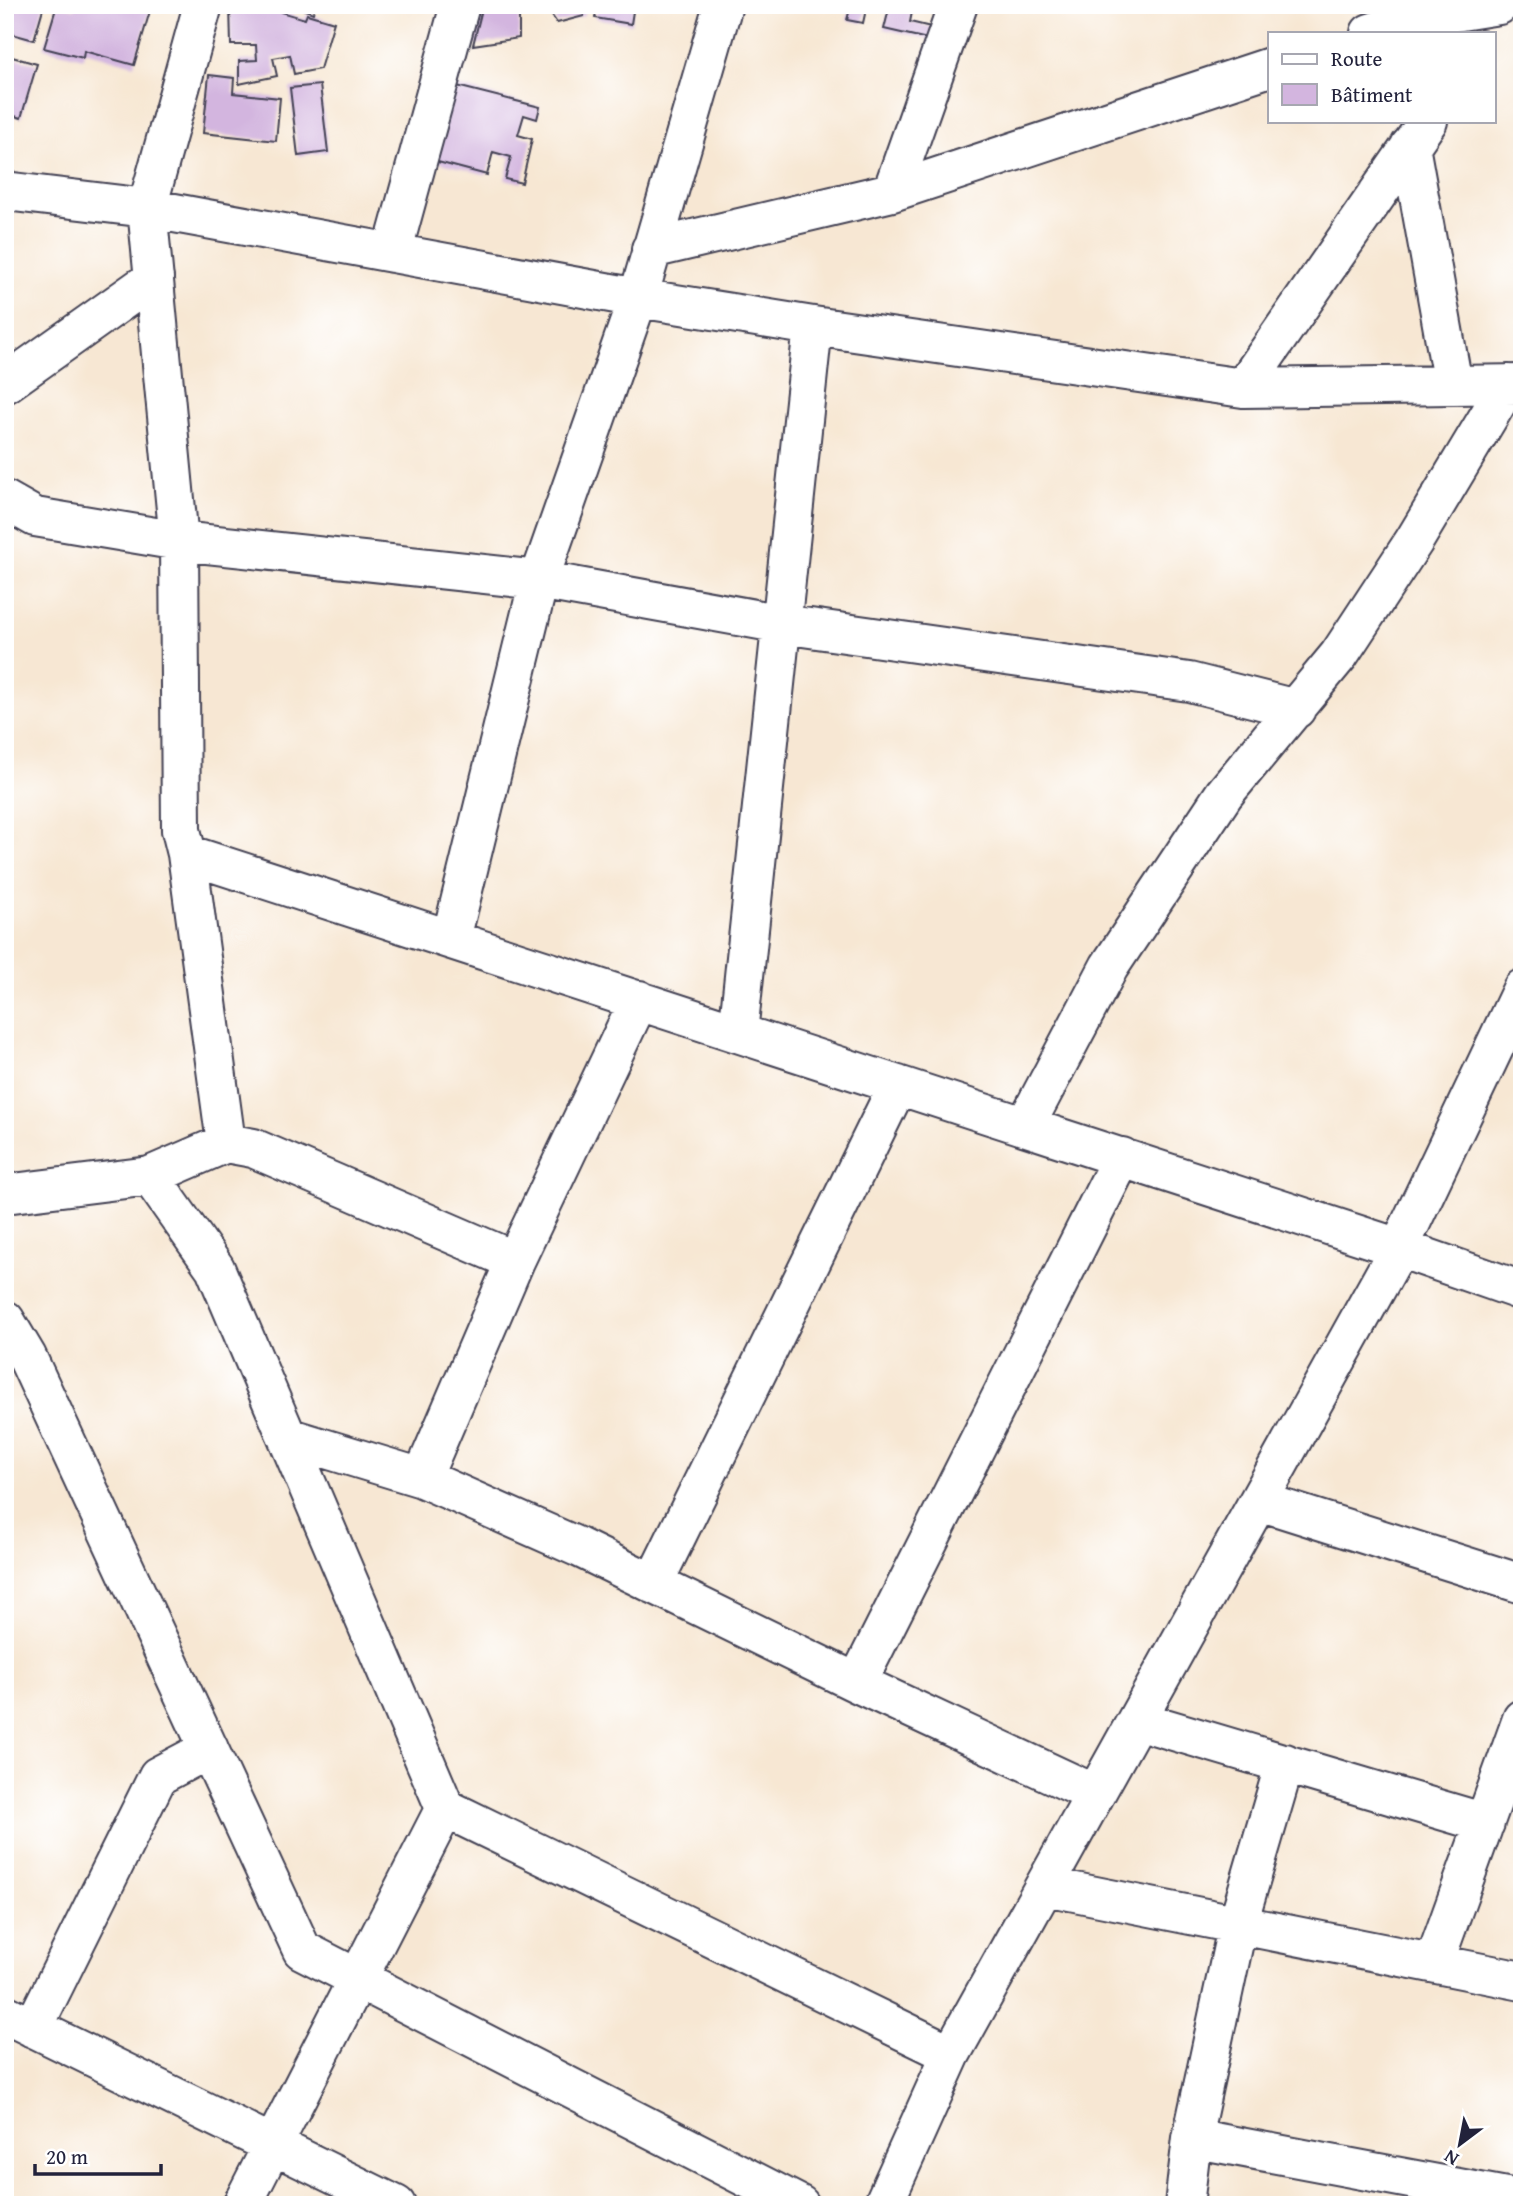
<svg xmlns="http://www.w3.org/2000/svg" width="1527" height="2210" font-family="'Gentium Book Plus',serif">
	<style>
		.building { fill: #d3b5df }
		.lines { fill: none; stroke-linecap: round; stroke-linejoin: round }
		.street-casing { stroke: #424052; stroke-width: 42 }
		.street { stroke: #fff; stroke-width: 38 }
	</style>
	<rect width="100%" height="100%" fill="#fff"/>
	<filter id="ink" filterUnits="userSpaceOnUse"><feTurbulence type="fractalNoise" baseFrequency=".0143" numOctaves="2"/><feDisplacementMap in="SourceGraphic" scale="14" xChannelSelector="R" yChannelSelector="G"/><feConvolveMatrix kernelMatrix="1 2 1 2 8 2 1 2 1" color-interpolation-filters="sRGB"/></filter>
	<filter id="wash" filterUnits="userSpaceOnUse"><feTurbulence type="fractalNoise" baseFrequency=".00686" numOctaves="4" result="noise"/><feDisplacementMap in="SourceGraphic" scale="28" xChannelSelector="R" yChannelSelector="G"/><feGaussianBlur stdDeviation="1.57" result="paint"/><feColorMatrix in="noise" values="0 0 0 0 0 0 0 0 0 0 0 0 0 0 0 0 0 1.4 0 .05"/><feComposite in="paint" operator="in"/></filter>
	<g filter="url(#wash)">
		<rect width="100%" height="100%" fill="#f7e7d3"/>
		<g id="blocks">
			<!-- building -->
			<path class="building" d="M5,5H44L34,40L5,32Z
				M57,5L75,9L76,5H130L150,11L134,65L84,51L83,58L44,48Z
				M230,5H280L282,6L281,12L305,19L307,14L334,22L320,69L294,74L290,55L273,58L277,76L239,84V61L257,60L256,45H231Z
				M292,5H315L313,13Z
				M483,5H585L584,16L557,23L548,10L519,14V38L473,45Z
				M597,5H634L631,24L595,18Z
				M851,5H867L863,23L847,20Z
				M890,5H939L937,13L913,7L910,22L935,28L932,40L884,29Z
				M5,55L37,64L21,118L5,113Z
				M209,75L234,78L233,93L280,98L276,141L203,133Z
				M320,85L328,152L298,156L290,88Z
				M453,85L540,107L537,119L524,115L518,135L532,139L522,183L505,179L511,157L493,152L487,175L434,161Z"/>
		</g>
	</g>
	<g filter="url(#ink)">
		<use href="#blocks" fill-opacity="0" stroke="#424052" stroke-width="2"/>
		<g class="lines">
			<!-- street casing -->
			<g class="street-casing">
				<path id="street" d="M203,5L147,208L179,541L181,830L187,854L226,1143
					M723,5L638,298L539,580L782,624L1189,682L1296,709
					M1370,33L1417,18L1499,5
					M1410,146L1453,385
					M5,191L147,208L638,298L813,326L1243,388L1522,384
					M892,192L958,5
					M651,249L892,192L1270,67
					M392,253L460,5
					M5,384L154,278
					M1243,388L1428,121
					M5,500L35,517L179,541L539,580L451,939
					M187,854L1399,1248L1522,1291
					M639,1000L515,1261L422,1478L578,1547L857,1683L1095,1794
					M738,1033L813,326
					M1025,1126L1109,967L1224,794L1339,655L1414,541L1508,384
					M150,1176L226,1143L253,1148L515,1261
					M5,1194L150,1176L215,1268L445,1808L951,2054
					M5,1320L27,1357L302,1950L800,2205
					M287,1437L422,1478
					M1259,1501L1522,1584
					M653,1584L898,1085
					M857,1683L1122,1157
					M1137,1720L1485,1823
					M1045,1886L1522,1981
					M1434,1963L1522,1719
					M5,2014L396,2205
					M33,2028L158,1776L209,1749
					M1192,2138L1522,2200
					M242,2205L445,1808
					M883,2205L951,2054L1399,1248L1522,989
					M1184,2205L1192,2138L1238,1923L1285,1763"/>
			</g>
			<!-- street -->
			<use href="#street" class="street"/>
		</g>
	</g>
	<!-- margin -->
	<rect width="1527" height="2210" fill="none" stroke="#fff" stroke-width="28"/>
	<!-- legend -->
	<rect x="1268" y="32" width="228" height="91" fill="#ffffff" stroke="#a7a7b1" stroke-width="2"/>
	<rect x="1282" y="54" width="35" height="10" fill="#ffffff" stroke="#a7a7b1" stroke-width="2"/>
	<text x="1331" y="66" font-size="21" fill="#22223b">Route</text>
	<rect x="1282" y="84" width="35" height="21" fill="#d3b5df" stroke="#a7a7b1" stroke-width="2"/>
	<text x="1331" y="102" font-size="21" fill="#22223b">Bâtiment</text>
	<!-- north arrow -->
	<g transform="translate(1460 2144) rotate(212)" stroke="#ffffff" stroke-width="5" paint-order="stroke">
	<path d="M0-5L12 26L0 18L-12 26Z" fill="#22223b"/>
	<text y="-10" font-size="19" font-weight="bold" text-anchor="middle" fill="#22223b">N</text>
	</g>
	<!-- scale -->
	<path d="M35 2164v10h126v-10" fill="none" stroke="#22223b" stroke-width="3.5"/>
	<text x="46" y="2164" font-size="21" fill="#22223b" stroke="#ffffff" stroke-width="5" paint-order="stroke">20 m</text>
</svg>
